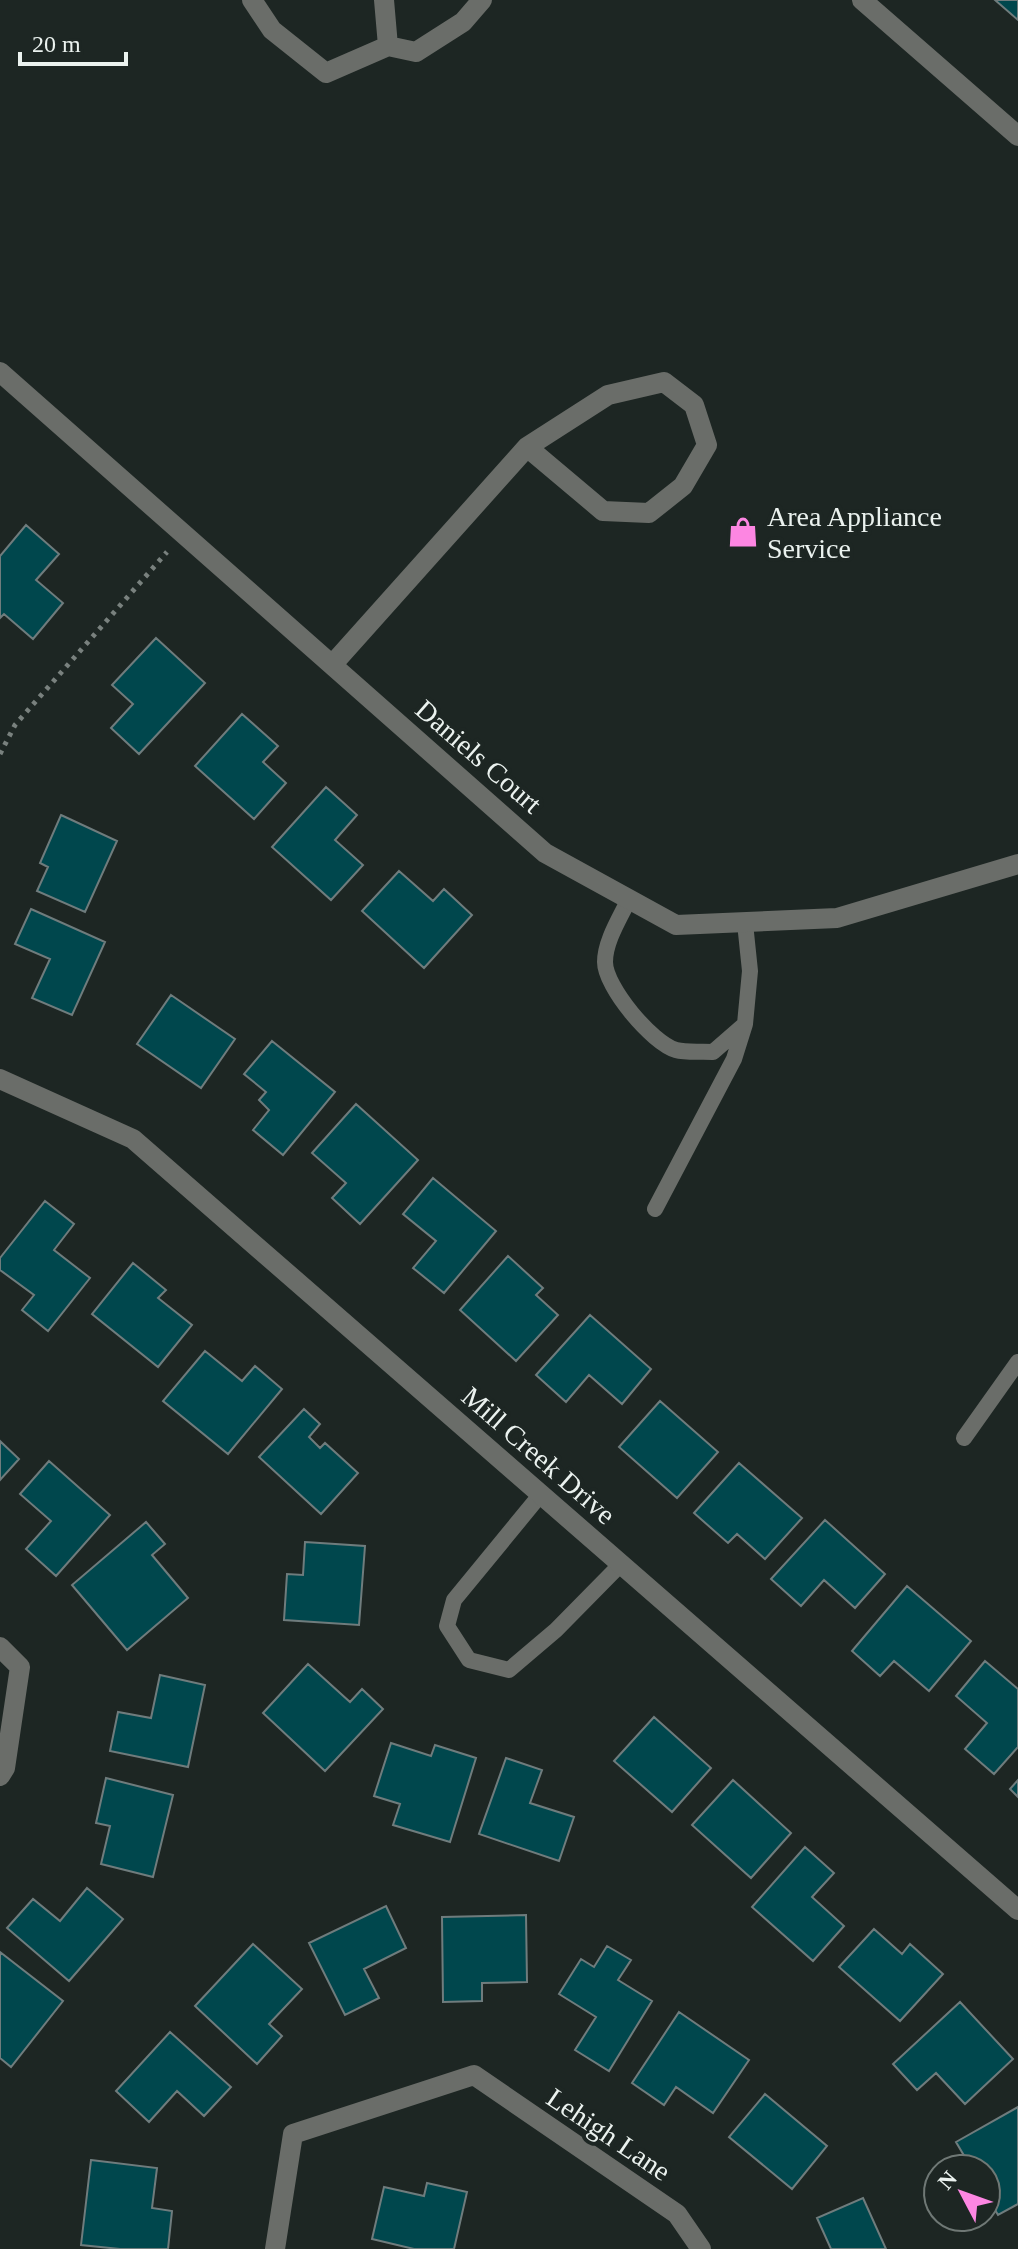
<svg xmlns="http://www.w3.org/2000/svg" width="1018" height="2249" font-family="'Times New Roman',serif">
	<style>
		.building { fill: #00474d; stroke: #6f7c7d; stroke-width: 2 }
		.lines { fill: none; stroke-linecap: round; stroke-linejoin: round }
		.path { stroke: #79817e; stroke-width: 5; stroke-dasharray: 4 6; stroke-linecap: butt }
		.lane { stroke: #6a6d69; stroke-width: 16 }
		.street { stroke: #6a6d69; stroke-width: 20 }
		.labels { text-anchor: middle; stroke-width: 8; stroke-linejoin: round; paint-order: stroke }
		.poi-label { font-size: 28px; fill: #ebf2ef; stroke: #1d2623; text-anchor: start }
		.street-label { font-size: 28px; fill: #ebf2ef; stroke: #1d2623 }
	</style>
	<rect width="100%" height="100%" fill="#1d2623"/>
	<!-- building -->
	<path class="building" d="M995,0H1018V20Z
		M26,525L59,554L36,580L63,603L33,639L4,614L0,618V556Z
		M156,638L205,683L139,754L111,728L133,704L112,685Z
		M242,714L278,746L263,762L286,783L254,819L195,766Z
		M326,787L357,815L335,840L363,865L331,900L272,847Z
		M61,815L117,841L85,912L37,891L48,867L40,863Z
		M399,871L433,901L444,889L472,915L424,968L362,911Z
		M31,909L105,942L72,1015L32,998L50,959L15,944Z
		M171,995L235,1039L201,1088L137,1044Z
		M272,1041L335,1092L283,1155L253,1130L269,1110L259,1100L266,1092L244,1074Z
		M356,1104L418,1160L360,1224L332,1198L346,1183L312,1153Z
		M433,1178L496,1231L444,1293L413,1268L436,1241L403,1214Z
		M45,1201L74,1224L54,1250L90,1278L48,1331L22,1310L34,1295L0,1270V1258Z
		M508,1256L543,1288L536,1295L558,1315L516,1361L460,1310Z
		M133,1263L166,1290L158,1298L192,1325L158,1367L92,1314Z
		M590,1315L651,1369L622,1404L589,1375L566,1402L536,1375Z
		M205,1351L242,1381L255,1366L282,1389L228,1454L163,1401Z
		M660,1401L718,1452L677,1498L619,1447Z
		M304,1409L320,1424L309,1437L320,1448L325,1443L358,1473L321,1514L259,1457Z
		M0,1441L19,1459L0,1480Z
		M49,1461L110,1515L56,1576L26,1549L51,1521L20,1494Z
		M739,1463L802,1518L765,1559L737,1534L728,1543L694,1513Z
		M825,1520L885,1574L855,1608L824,1580L801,1606L771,1579Z
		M146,1522L165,1544L152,1555L188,1598L127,1650L72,1585Z
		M305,1542L365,1546L359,1625L284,1620L287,1574L303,1575Z
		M907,1586L971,1641L929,1691L894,1661L880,1676L852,1651Z
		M985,1661L1018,1689V1747L994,1774L965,1749L987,1723L956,1696Z
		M308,1664L350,1702L362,1689L383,1709L325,1771L263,1713Z
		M160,1675L205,1685L188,1767L110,1751L118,1712L151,1718Z
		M654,1717L711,1768L672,1812L614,1761Z
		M391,1743L431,1756L435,1745L476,1758L450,1842L393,1825L400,1804L374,1796Z
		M506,1758L542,1770L530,1803L574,1817L559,1861L479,1834Z
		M106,1778L173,1795L153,1877L101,1864L110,1826L96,1823Z
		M733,1780L791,1833L751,1878L692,1825Z
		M1018,1780V1797L1010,1789Z
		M805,1847L834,1873L812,1897L844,1926L813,1961L752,1907Z
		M87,1888L123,1919L69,1981L7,1928L33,1899L60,1921Z
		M386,1906L406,1948L364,1969L379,1998L345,2015L309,1943Z
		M526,1915L527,1982L482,1983V2001L443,2002L442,1917Z
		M874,1929L902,1954L910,1944L943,1974L900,2021L839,1967Z
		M253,1944L302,1989L269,2024L282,2036L257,2064L195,2006Z
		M607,1946L631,1960L618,1980L652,2001L609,2071L575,2050L596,2017L559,1994L581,1959L594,1967Z
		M0,1952L63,2001L11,2067L0,2058Z
		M960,2002L1013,2059L965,2104L936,2073L917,2090L893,2064Z
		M679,2012L749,2060L713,2113L676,2087L664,2105L632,2083Z
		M170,2032L231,2087L204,2116L177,2091L149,2122L116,2091Z
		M765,2094L827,2146L792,2189L729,2137Z
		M1018,2107V2204L998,2215L986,2194V2169H972L956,2142Z
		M91,2160L157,2168L152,2208L172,2211L168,2249H120L81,2245Z
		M427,2183L467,2192L454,2249H414L372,2239L384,2187L424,2196Z
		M863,2198L886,2249H831L817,2218Z"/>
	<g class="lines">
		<!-- path -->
		<path class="path" d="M0,754L15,725L167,552"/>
		<!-- lane -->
		<path class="lane" d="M629,899C620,918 605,941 605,962C605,987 652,1043 676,1050C687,1053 702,1051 713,1052L744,1025
			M655,1209L734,1059L745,1024L750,971L745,923
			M964,1438L1018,1362
			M541,1494L454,1600L447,1626L469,1660L509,1670L556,1630L621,1564"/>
		<!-- street -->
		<path class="street" d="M252,0L272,30L326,73L388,46L416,52L463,22L482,0
			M384,0L388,46
			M862,0L1018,136
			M0,372L545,853L676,925L837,918L1018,864
			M332,665L527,447L608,395L664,382L694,405L707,445L683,486L649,513L603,511L527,447
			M0,1079L133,1139L1018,1910
			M0,1647L20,1667L5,1768L0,1776
			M275,2249L293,2134L474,2075L677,2214L701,2249"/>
	</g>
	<!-- icons -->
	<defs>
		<g id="shop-bare" transform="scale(2.4)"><path d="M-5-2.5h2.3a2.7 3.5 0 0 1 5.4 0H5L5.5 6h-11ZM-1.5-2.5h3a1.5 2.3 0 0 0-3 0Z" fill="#fd86e2" stroke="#1d2623" stroke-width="2.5" paint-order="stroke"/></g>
	</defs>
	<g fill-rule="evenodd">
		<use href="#shop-bare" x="743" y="532"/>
	</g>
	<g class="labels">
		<!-- poi labels -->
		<g class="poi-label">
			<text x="767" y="526">Area Appliance<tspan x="767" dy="32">Service</tspan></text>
		</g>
		<!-- street labels -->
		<g class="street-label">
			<text transform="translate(479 756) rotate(41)" y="10">Daniels Court</text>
			<text transform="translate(539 1455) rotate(41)" y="10">Mill Creek Drive</text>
			<text transform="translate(609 2134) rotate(34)" y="10">Lehigh Lane</text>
		</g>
	</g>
	<!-- north arrow -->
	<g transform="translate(962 2193) rotate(311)"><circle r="38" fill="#1d2623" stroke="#6f7875" stroke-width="2"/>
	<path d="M0-6L14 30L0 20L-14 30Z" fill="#fd86e2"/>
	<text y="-12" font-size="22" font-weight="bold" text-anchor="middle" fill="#ebf2ef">N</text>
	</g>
	<!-- scale -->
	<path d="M20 52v12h106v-12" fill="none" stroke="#ebf2ef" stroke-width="4"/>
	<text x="32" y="52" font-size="24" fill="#ebf2ef" stroke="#1d2623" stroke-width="6" paint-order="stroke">20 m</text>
</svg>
